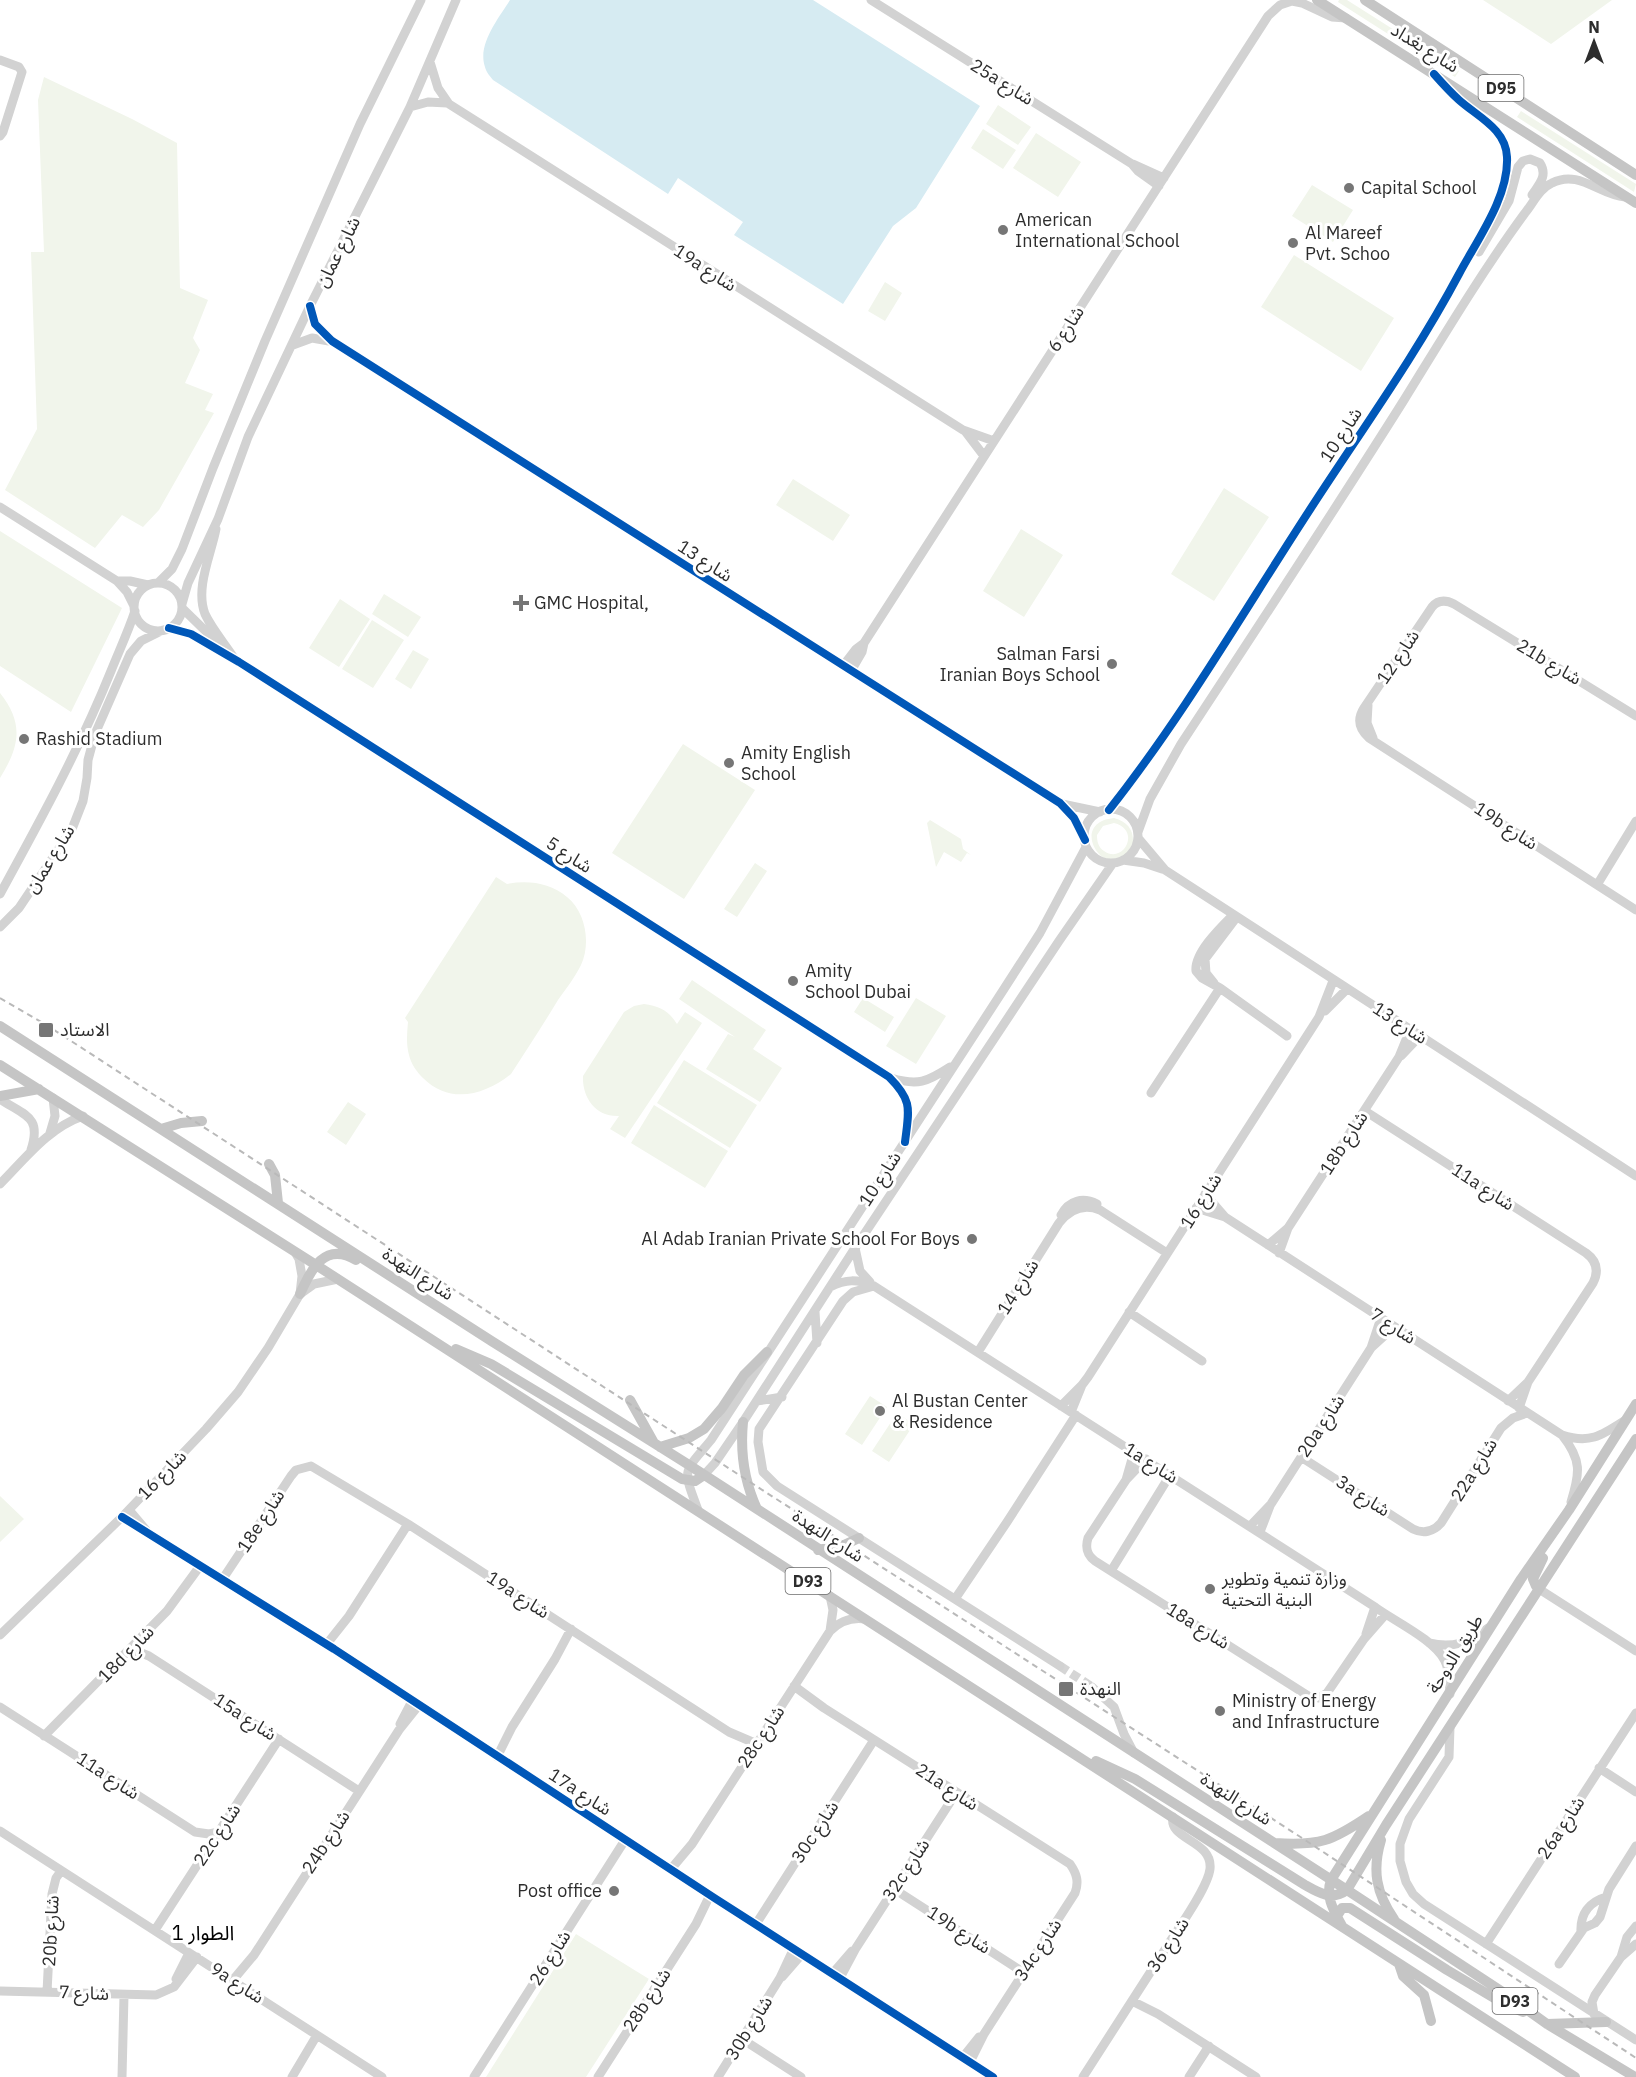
<svg xmlns="http://www.w3.org/2000/svg" width="1636" height="2077" font-family="'IBM Plex Sans','Noto Sans Arabic',sans-serif">
	<style>
		.green { fill: #f1f5eb; fill-rule: evenodd }
		.water { fill: #d6ebf2 }
		.lines { fill: none; stroke-linecap: round; stroke-linejoin: round }
		.minor-tunnel { stroke: #d5d5d5; stroke-width: 9; stroke-dasharray: 9 4.5; stroke-linecap: butt }
		.minor { stroke: #d2d2d2; stroke-width: 9 }
		.major { stroke: #c5c5c5; stroke-width: 10 }
		.rail { stroke: #b9b9b9; stroke-width: 2; stroke-dasharray: 6 4.5; stroke-linecap: butt }
		.cycleway-casing { stroke: #fff; stroke-width: 11 }
		.cycleway { stroke: #0057b8; stroke-width: 8 }
		.poi-dot { fill: #767676; stroke: #fff; stroke-width: 2 }
		.labels { text-anchor: middle; stroke-width: 6; stroke-linejoin: round; paint-order: stroke }
		.shield { fill: #fff; stroke: #6c6c6c; stroke-width: 1.5 }
		.shield-label { font-size: 16px; font-weight: bold; fill: #2d2d2d }
		.street-label { font-size: 18px; fill: #2d2d2d; stroke: #fff }
		.poi-label { font-size: 18px; fill: #2d2d2d; stroke: #fff; text-anchor: start }
		.neighbourhood-label { font-size: 20px; fill: #000; stroke: #fff }
	</style>
	<rect width="100%" height="100%" fill="#fff"/>
	<!-- green -->
	<path class="green" d="M1339,0H1347L1399,33L1396,39L1338,2Z
		M1483,0H1612L1551,44Z
		M1401,35L1459,71L1455,77L1398,41Z
		M44,77L132,119L177,143L180,288L208,300L193,338L200,350L185,383L213,394L205,410L214,413L159,510L143,527L122,515L95,548L5,490L37,429L31,252H44L38,100Z
		M998,105L1031,127L1018,145L986,124Z
		M1521,111L1636,184L1634,192L1517,117Z
		M983,129L1016,150L1003,169L971,148Z
		M1036,133L1081,162L1058,197L1013,168Z
		M1312,185L1353,210L1333,242L1292,216Z
		M1294,255L1394,318L1361,371L1261,307Z
		M885,282L902,293L885,321L868,311Z
		M793,479L850,515L833,541L776,505Z
		M1224,488L1269,517L1214,601L1171,574Z
		M1021,529L1063,555L1024,617L983,591Z
		M0,531L122,608L71,712L0,666Z
		M384,594L421,617L408,637L372,614Z
		M340,599L370,619L339,667L309,648Z
		M372,620L404,640L373,688L342,669Z
		M413,650L429,659L411,689L395,679Z
		M0,693C24,723 20,746 0,778Z
		M683,744L755,790L684,899L612,853Z
		M1114,818C1128,822 1134,830 1133,844C1112,892 1063,823 1114,818ZM1114,823C1142,830 1123,865 1104,851C1098,847 1097,841 1097,835L1103,826Z
		M930,820L961,839L963,849L971,855L967,853L961,862L944,852L936,867L927,823Z
		M755,863L767,871L737,917L724,909Z
		M496,877L507,884C529,880 550,883 567,897C586,912 591,944 581,965C575,977 566,989 558,1000C543,1025 527,1049 511,1074C485,1095 450,1105 423,1078C417,1072 411,1064 409,1055C406,1044 407,1033 408,1022L405,1018Z
		M692,980L766,1030L753,1049L782,1068L760,1102L706,1069L728,1034L735,1037L679,999Z
		M863,998L894,1017L885,1032L854,1012Z
		M916,998L946,1016L916,1064L886,1046Z
		M644,1004C660,1006 669,1011 677,1024L685,1012L702,1023L625,1138L610,1129L619,1116C595,1117 582,1097 583,1076L624,1012L634,1006Z
		M684,1060L757,1105L730,1148L657,1103Z
		M348,1102L366,1114L346,1145L327,1132Z
		M654,1105L728,1151L705,1188L631,1143Z
		M870,1396L887,1407L862,1445L845,1434Z
		M897,1413L914,1424L889,1462L872,1451Z
		M0,1496L24,1519L0,1542Z
		M576,1934L649,1979L586,2077H486Z"/>
	<!-- water -->
	<path class="water" d="M510,0H813L980,106L916,208L893,226L843,304L734,235L743,222L678,178L668,194L493,80C490,76 486,72 485,67C477,44 499,18 510,0Z"/>
	<g class="lines">
		<!-- minor-tunnel -->
		<path class="minor-tunnel" d="M1060,1666L1092,1687"/>
		<!-- minor -->
		<path class="minor" d="M871,0L1132,164L1138,171L1159,186
			M0,60L19,67L22,72L3,132L0,136
			M430,62L438,88L449,104L963,430L994,441
			M410,107L428,102L447,103
			M1133,164L1164,178
			M1479,252L1509,201L1518,167L1523,161L1530,159L1540,163C1548,176 1539,184 1532,195
			M310,306L315,324L332,341L1060,803L1074,818L1085,840
			M293,345L312,338L329,341
			M965,431L984,456
			M0,507L117,581L127,592L134,606
			M216,529C211,555 195,588 205,614C212,629 225,644 234,658
			M117,581H130L148,585
			M158,583L172,569L182,549L213,468L265,341L360,124L421,0
			M134 607a24 24 0 1 1 48 0a24 24 0 1 1-48 0Z
			M182,604L188,583L218,519L248,437L310,306L410,107L456,0
			M182,608L223,648
			M169,628L191,634L239,662L889,1077C913,1101 909,1109 905,1142
			M843,666L856,649L864,643
			M851,671L862,652L864,643L1268,16L1280,5L1292,1L1302,3L1332,17L1346,18
			M1368,705L1367,723L1373,738
			M1636,716L1454,604C1446,600 1438,600 1432,607L1364,708C1357,719 1359,729 1369,738L1636,910
			M1062,804L1100,812
			M1084 836a27 27 0 1 1 54 0a27 27 0 1 1-54 0Z
			M1109,810C1184,715 1245,610 1310,509C1361,431 1415,354 1460,272C1478,239 1510,195 1507,156C1505,123 1459,105 1440,80
			M1138,832L1150,799L1181,744C1256,630 1331,516 1404,400C1443,337 1481,273 1525,213C1534,202 1539,189 1552,183C1579,169 1599,195 1625,197
			M1138,838L1165,870L1182,881L1636,1176
			M1123,860L1144,863L1162,869
			M1597,885L1636,821
			M0,894C40,821 80,748 111,671C119,651 128,632 135,611
			M1233,915C1221,927 1194,953 1196,971L1202,978L1220,988L1287,1036
			M0,927L19,908L72,829L83,801L87,778L88,760L95,734L130,654L141,641L163,630
			M1214,983L1206,973L1205,959L1236,918
			M1325,1011L1347,989
			M1401,1056L1420,1036
			M891,1078C918,1086 927,1082 950,1067
			M1151,1093L1220,988
			M0,1099C25,1116 42,1116 31,1150
			M1365,1111L1586,1253C1597,1261 1599,1271 1593,1283L1528,1382L1519,1408
			M50,1133L55,1116L53,1098
			M0,1184C25,1159 48,1128 83,1116
			M1205,1194L1225,1217
			M1196,1208L1225,1217L1562,1435C1589,1444 1601,1436 1624,1421
			M1061,1215C1069,1200 1083,1197 1097,1204
			M1268,1245L1288,1228
			M855,1248L860,1271L870,1282
			M1279,1253L1288,1228L1399,1057L1410,1030
			M874,1286L853,1292L843,1301L759,1429L758,1442L763,1472L777,1486L1060,1666
			M830,1287C846,1279 857,1279 874,1286L1375,1607C1394,1621 1435,1640 1445,1661C1450,1671 1449,1683 1450,1694
			M300,1294L314,1284L338,1279
			M815,1312L817,1343
			M1129,1312L1202,1361
			M1371,1348L1381,1318
			M978,1352L1059,1223C1070,1209 1083,1203 1100,1210L1167,1253
			M757,1401L782,1397
			M1508,1401L1528,1382
			M1061,1406L1082,1385L1088,1377L1319,1017L1333,981
			M1071,1412L1082,1385
			M1562,1435C1582,1460 1580,1473 1571,1502
			M1301,1457L1413,1529C1423,1534 1433,1532 1441,1523L1501,1428L1513,1418L1527,1413
			M1146,1459L1126,1480L1088,1538C1085,1548 1087,1555 1095,1561L1310,1697L1319,1698L1327,1693L1364,1639L1385,1615
			M704,1475L715,1463L743,1422L855,1248L1059,941L1113,863
			M1126,1480L1134,1452
			M129,1510L146,1530
			M698,1510C682,1467 683,1474 711,1440L1002,992L1040,933L1086,847
			M122,1517L334,1649L716,1899L993,2077
			M1250,1526L1271,1504L1371,1348L1394,1327
			M1260,1532L1270,1506
			M1111,1571L1170,1475
			M222,1580L291,1476L296,1470L311,1466L408,1524L729,1732L757,1744
			M1539,1589L1636,1651
			M955,1599L1007,1522L1076,1415
			M830,1631L833,1610L830,1596
			M1366,1634L1375,1607
			M0,1635L122,1517L206,1429L238,1392L268,1348L300,1294L302,1276L299,1259L295,1252
			M1429,1643C1454,1649 1469,1642 1488,1628
			M326,1645L349,1616L408,1524
			M128,1652H139L149,1656L359,1791
			M794,1686L824,1708L1070,1864C1077,1874 1079,1882 1075,1893L984,2034L970,2062
			M1092,1687L1114,1707L1124,1734L1134,1753
			M0,1707L195,1832L209,1834L219,1832
			M400,1724L412,1701
			M1450,1727L1449,1757L1409,1819L1400,1844V1861L1406,1882L1413,1894L1424,1904L1636,2040
			M44,1736L167,1611L200,1566
			M497,1757L512,1727L555,1659L571,1629
			M1599,1768L1636,1792
			M0,1831L382,2077
			M671,1869L692,1844L830,1631C840,1621 851,1617 865,1619
			M894,1889L1023,1972
			M756,1924L874,1740
			M155,1930L279,1739
			M1581,1932C1580,1914 1589,1902 1606,1897
			M1486,1944L1636,1713
			M1621,1957L1627,1937L1636,1926
			M1559,1964L1584,1928L1595,1923L1600,1917L1609,1889L1636,1846
			M833,1973L852,1951
			M782,1977L802,1954
			M840,1978L856,1948L956,1793
			M176,1979L189,1953
			M233,1980L254,1955L399,1730L419,1705
			M0,1991L156,1995L174,1987L197,1957
			M47,1992L52,1894L56,1878L61,1871
			M1132,2001L1158,2014L1256,2077
			M1594,2014L1592,2002L1595,1995L1621,1957L1636,1944
			M742,2039L801,2077
			M963,2057L979,2037
			M122,2077L124,1995
			M292,2077L317,2035
			M474,2077L625,1840
			M598,2077L696,1924L710,1895
			M718,2077L780,1978L794,1948
			M1083,2077C1113,2031 1143,1984 1173,1937C1183,1922 1208,1886 1210,1869C1213,1840 1168,1840 1173,1817
			M1189,2077L1209,2046"/>
		<!-- major -->
		<path class="major" d="M1317,0L1636,203
			M1365,0L1636,175
			M0,1026L493,1342L689,1465L1347,1890L1501,1991L1547,2024L1635,2077
			M0,1065L316,1265L1575,2077
			M0,1096L39,1089
			M161,1129L181,1123L202,1121
			M269,1164L275,1175L278,1203
			M300,1294C311,1269 325,1241 356,1260
			M456,1349L491,1364L682,1479L695,1481L704,1475
			M630,1400L654,1443
			M743,1422C740,1453 744,1481 757,1509
			M660,1447L689,1438L704,1429L722,1408L744,1375L767,1352
			M818,1550L844,1545L859,1538
			M1539,1589L1536,1586L1533,1579L1543,1558
			M1096,1761L1135,1779L1305,1885C1319,1893 1332,1901 1347,1890L1386,1825L1636,1439
			M1381,1840C1372,1870 1376,1893 1394,1919
			M1275,1843C1320,1846 1332,1841 1369,1816
			M1337,1916L1342,1908H1350L1447,1970L1506,2005L1523,2012
			M1342,1926C1334,1911 1325,1897 1331,1880L1521,1579L1569,1510L1636,1404
			M1399,1964L1403,1976L1424,1995L1431,2021
			M1547,2024L1606,2022"/>
		<!-- rail -->
		<path class="rail" d="M0,998L48,1026L753,1484L1302,1838L1636,2058"/>
		<!-- cycleway casing -->
		<g class="cycleway-casing">
			<path id="cycleway" d="M310,306L315,324L332,341L1060,803L1074,818L1085,840
				M169,628L191,634L239,662L889,1077C913,1101 909,1109 905,1142
				M1109,810C1184,715 1245,609 1311,508C1361,431 1416,355 1459,274C1477,240 1509,197 1507,157C1506,129 1478,117 1459,100C1450,92 1442,83 1434,74
				M122,1517L334,1649L716,1899L993,2077"/>
		</g>
		<!-- cycleway -->
		<use href="#cycleway" class="cycleway"/>
	</g>
	<!-- markers -->
	<g class="poi-dot">
		<circle cx="1349" cy="188" r="6"/>
		<circle cx="1003" cy="230" r="6"/>
		<circle cx="1293" cy="243" r="6"/>
		<path d="M518 594h6v6h6v6h-6v6h-6v-6h-6v-6h6z"/>
		<circle cx="1112" cy="664" r="6"/>
		<circle cx="24" cy="739" r="6"/>
		<circle cx="729" cy="763" r="6"/>
		<circle cx="793" cy="981" r="6"/>
		<rect x="38" y="1022" width="16" height="16" rx="3"/>
		<circle cx="972" cy="1239" r="6"/>
		<circle cx="880" cy="1411" r="6"/>
		<circle cx="1210" cy="1589" r="6"/>
		<rect x="1058" y="1681" width="16" height="16" rx="3"/>
		<circle cx="1220" cy="1711" r="6"/>
		<circle cx="614" cy="1891" r="6"/>
	</g>
	<g class="labels">
		<!-- shield labels -->
		<g class="shield">
			<rect x="1478.5" y="75" width="45" height="26" rx="4.5"/>
			<rect x="785.5" y="1568" width="45" height="26" rx="4.5"/>
			<rect x="1492.5" y="1988" width="45" height="26" rx="4.5"/>
		</g>
		<g class="shield-label">
			<text x="1501" y="94">D95</text>
			<text x="808" y="1587">D93</text>
			<text x="1515" y="2007">D93</text>
		</g>
		<!-- street labels -->
		<g class="street-label">
			<text transform="translate(1425 48) rotate(32)" y="6">شارع بغداد</text>
			<text transform="translate(1002 82) rotate(32)" y="6">25a شارع</text>
			<text transform="translate(338 252) rotate(-63)" y="6">شارع عمان</text>
			<text transform="translate(705 268) rotate(33)" y="6">19a شارع</text>
			<text transform="translate(1066 329) rotate(-57)" y="6">شارع 6</text>
			<text transform="translate(1341 435) rotate(-57)" y="6">شارع 10</text>
			<text transform="translate(705 561) rotate(33)" y="6">شارع 13</text>
			<text transform="translate(1398 657) rotate(-56)" y="6">شارع 12</text>
			<text transform="translate(1549 662) rotate(31)" y="6">21b شارع</text>
			<text transform="translate(1506 826) rotate(33)" y="6">19b شارع</text>
			<text transform="translate(569 855) rotate(33)" y="6">شارع 5</text>
			<text transform="translate(50 859) rotate(-58)" y="6">شارع عمان</text>
			<text transform="translate(1400 1023) rotate(33)" y="6">شارع 13</text>
			<text transform="translate(1344 1143) rotate(-57)" y="6">18b شارع</text>
			<text transform="translate(880 1179) rotate(-57)" y="6">شارع 10</text>
			<text transform="translate(1483 1187) rotate(33)" y="6">11a شارع</text>
			<text transform="translate(1201 1201) rotate(-58)" y="6">شارع 16</text>
			<text transform="translate(418 1274) rotate(33)" y="6">شارع النهدة</text>
			<text transform="translate(1018 1287) rotate(-58)" y="6">شارع 14</text>
			<text transform="translate(1393 1326) rotate(33)" y="6">شارع 7</text>
			<text transform="translate(1321 1426) rotate(-57)" y="6">20a شارع</text>
			<text transform="translate(1151 1463) rotate(32)" y="6">1a شارع</text>
			<text transform="translate(1474 1470) rotate(-58)" y="6">22a شارع</text>
			<text transform="translate(162 1475) rotate(-46)" y="6">شارع 16</text>
			<text transform="translate(1363 1496) rotate(33)" y="6">3a شارع</text>
			<text transform="translate(261 1521) rotate(-57)" y="6">18e شارع</text>
			<text transform="translate(828 1536) rotate(33)" y="6">شارع النهدة</text>
			<text transform="translate(518 1595) rotate(33)" y="6">19a شارع</text>
			<text transform="translate(1198 1626) rotate(32)" y="6">18a شارع</text>
			<text transform="translate(126 1654) rotate(-46)" y="6">18d شارع</text>
			<text transform="translate(1455 1654) rotate(-58)" y="6">طريق الدوحة</text>
			<text transform="translate(245 1717) rotate(33)" y="6">15a شارع</text>
			<text transform="translate(761 1737) rotate(-57)" y="6">28c شارع</text>
			<text transform="translate(108 1776) rotate(33)" y="6">11a شارع</text>
			<text transform="translate(947 1787) rotate(33)" y="6">21a شارع</text>
			<text transform="translate(580 1792) rotate(33)" y="6">17a شارع</text>
			<text transform="translate(1236 1799) rotate(33)" y="6">شارع النهدة</text>
			<text transform="translate(1561 1828) rotate(-57)" y="6">26a شارع</text>
			<text transform="translate(815 1832) rotate(-57)" y="6">30c شارع</text>
			<text transform="translate(217 1835) rotate(-57)" y="6">22c شارع</text>
			<text transform="translate(326 1842) rotate(-57)" y="6">24b شارع</text>
			<text transform="translate(906 1870) rotate(-57)" y="6">32c شارع</text>
			<text transform="translate(959 1930) rotate(33)" y="6">19b شارع</text>
			<text transform="translate(51 1931) rotate(-87)" y="6">20b شارع</text>
			<text transform="translate(1168 1945) rotate(-57)" y="6">شارع 36</text>
			<text transform="translate(1038 1950) rotate(-57)" y="6">34c شارع</text>
			<text transform="translate(550 1958) rotate(-58)" y="6">شارع 26</text>
			<text transform="translate(237 1983) rotate(33)" y="6">9a شارع</text>
			<text transform="translate(84 1993) rotate(2)" y="6">شارع 7</text>
			<text transform="translate(647 2000) rotate(-57)" y="6">28b شارع</text>
			<text transform="translate(749 2028) rotate(-58)" y="6">30b شارع</text>
		</g>
		<!-- poi labels -->
		<g class="poi-label">
			<text x="1361" y="194">Capital School</text>
			<text x="1015" y="226">American<tspan x="1015" dy="21">International School</tspan></text>
			<text x="1305" y="239">Al Mareef<tspan x="1305" dy="21">Pvt. Schoo</tspan></text>
			<text x="534" y="609">GMC Hospital,</text>
			<text x="1100" y="660" text-anchor="end">Salman Farsi<tspan x="1100" dy="21">Iranian Boys School</tspan></text>
			<text x="36" y="745">Rashid Stadium</text>
			<text x="741" y="759">Amity English<tspan x="741" dy="21">School</tspan></text>
			<text x="805" y="977">Amity<tspan x="805" dy="21">School Dubai</tspan></text>
			<text x="60" y="1036">الاستاد</text>
			<text x="960" y="1245" text-anchor="end">Al Adab Iranian Private School For Boys</text>
			<text x="892" y="1407">Al Bustan Center<tspan x="892" dy="21">&amp; Residence</tspan></text>
			<text x="1222" y="1585">وزارة تنمية وتطوير<tspan x="1222" dy="21">البنية التحتية</tspan></text>
			<text x="1080" y="1695">النهدة</text>
			<text x="1232" y="1707">Ministry of Energy<tspan x="1232" dy="21">and Infrastructure</tspan></text>
			<text x="602" y="1897" text-anchor="end">Post office</text>
		</g>
		<!-- neighbourhood labels -->
		<g class="neighbourhood-label">
			<text x="203" y="1940">الطوار 1</text>
		</g>
	</g>
	<!-- north arrow -->
	<g transform="translate(1594 42)" stroke="#ffffff" stroke-width="4.5" paint-order="stroke">
	<path d="M0-4.5L10 22L0 15L-10 22Z" fill="#2d2d2d"/>
	<text y="-9" font-size="16" font-weight="bold" text-anchor="middle" fill="#2d2d2d">N</text>
	</g>
</svg>
